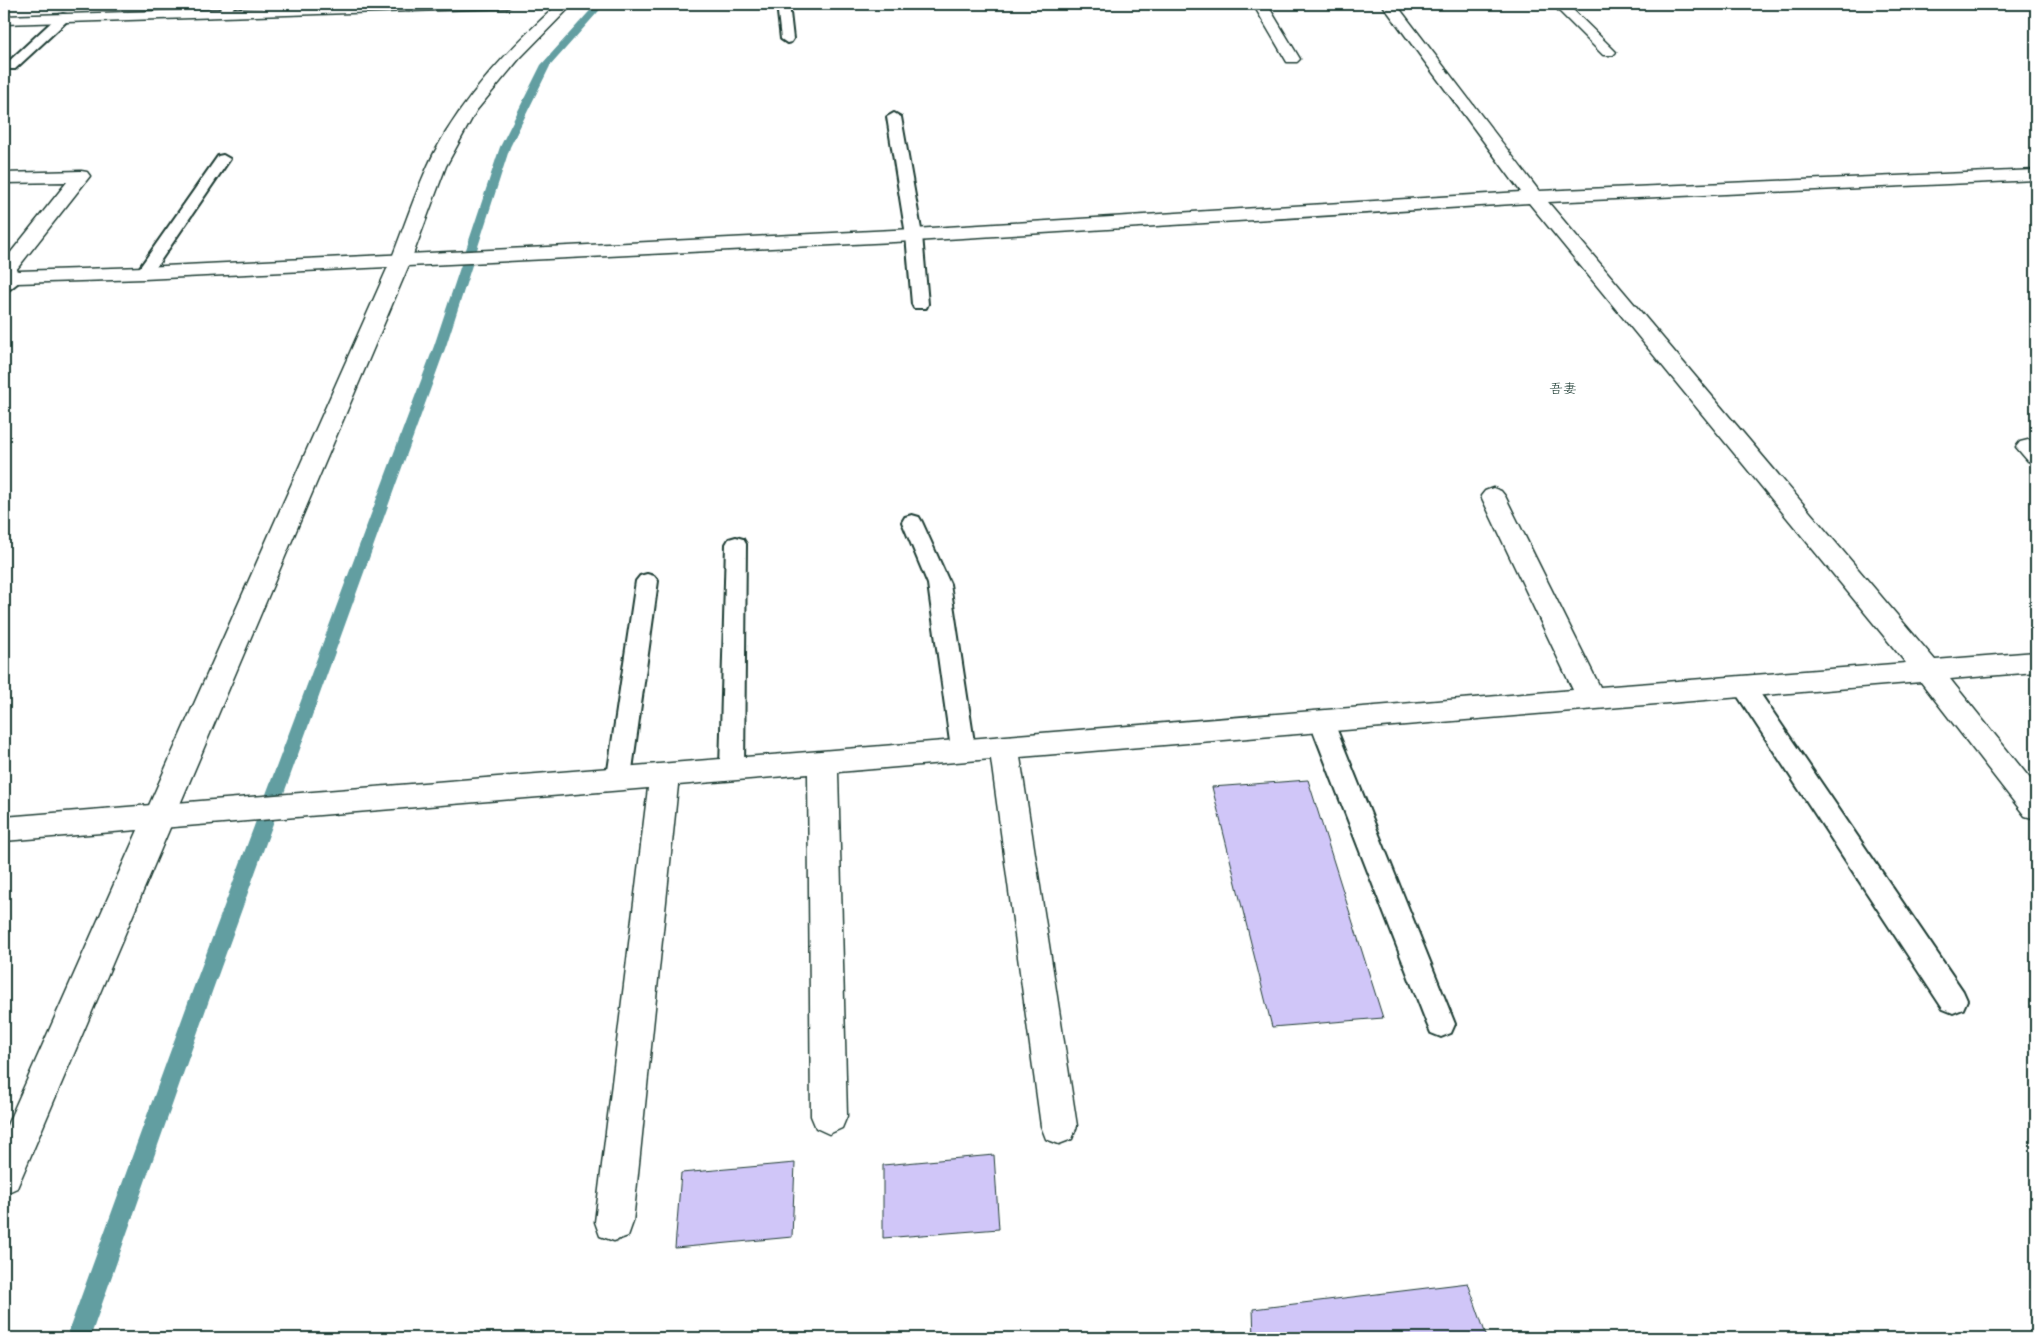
<svg xmlns="http://www.w3.org/2000/svg" width="2040" height="1342" font-family="'Playpen Sans','Klee One',sans-serif">
	<style>
		.lines { fill: none; stroke-linecap: round; stroke-linejoin: round }
		.stream { fill: #629ea1; fill-rule: evenodd }
		.building { fill: #d0c6f8; stroke: #1f3d34 }
		.service-casing { stroke: #1f3d34; stroke-width: 4 }
		.minor-casing { stroke: #1f3d34; stroke-width: 3 }
		.tertiary-casing { stroke: #1f3d34; stroke-width: 3 }
		.service { fill: #fff; fill-rule: evenodd }
		.minor { fill: #fff; fill-rule: evenodd }
		.tertiary { fill: #fff; fill-rule: evenodd }
		.labels { text-anchor: middle; stroke-width: 4; stroke-linejoin: round; paint-order: stroke }
		.far-neighbourhood-label { font-size: 14px; fill: #1f3d34; stroke: #fff }
	</style>
	<rect width="100%" height="100%" fill="#fff"/>
	<filter id="ink" filterUnits="userSpaceOnUse"><feTurbulence type="fractalNoise" baseFrequency=".02" numOctaves="2"/><feDisplacementMap in="SourceGraphic" scale="10" xChannelSelector="R" yChannelSelector="G"/><feConvolveMatrix kernelMatrix="1 2 1 2 8 2 1 2 1" color-interpolation-filters="sRGB"/></filter>
	<g filter="url(#ink)">
		<g class="lines">
			<!-- stream -->
			<path class="stream" d="M596,4H605L550,66L510,147L446,346L213,989L90,1338H66L193,989L434,346L500,147L541,65Z"/>
		</g>
		<!-- building -->
		<path class="building" d="M1308,780L1383,1018L1272,1027L1212,787Z
			M994,1155L999,1229L883,1238V1165Z
			M795,1163L792,1237L675,1248L681,1173Z
			M1468,1283L1487,1338H1254L1253,1309Z"/>
		<g class="lines">
			<!-- service casing -->
			<g class="service-casing">
				<path id="service" d="M224,4H236L227,16H219L217,13Z
					M777,4H789L793,39L791,42L787,43L781,39Z
					M63,14L67,15V21L15,69H7L5,66L7,63L59,15Z
					M894,113L901,117L922,235L928,304L926,308H914L912,304L906,235L887,117Z
					M223,155L230,159L150,276H138L136,273L138,270L218,156Z
					M17,272L23,274L25,277L10,289L4,291V279Z
					M912,515L919,517L922,522L950,584L975,749L971,755L963,758L955,755L951,749L928,584L902,522L905,517Z
					M736,537L743,539L746,544L744,769L741,776L732,778L723,776L720,769L726,544L729,539Z
					M647,574L654,576L658,581L631,777L628,784L619,787L610,784L607,777L636,581L640,576Z
					M1743,678L1751,680L1963,991L1967,1000L1963,1009L1953,1013L1943,1009L1735,692L1732,686L1735,680Z
					M1321,711L1329,714L1333,720L1455,1024L1451,1033L1441,1037L1431,1033L1427,1024L1309,720L1313,714Z"/>
			</g>
			<!-- minor casing -->
			<g class="minor-casing">
				<path id="minor" d="M380,4H514L507,8L4,24V16Z
					M1253,4H1267L1300,59L1297,62H1287Z
					M1382,4H1396L1539,191L2036,170V180L1548,202L1935,660L2036,652V672L1950,679L2036,786V819L2025,816L1921,682L1020,757L1077,1126L1072,1139L1059,1144L1046,1139L1041,1126L991,759L838,772L847,1116L842,1128L829,1134L816,1128L811,1116L808,774L678,785L633,1222L628,1236L614,1241L600,1236L595,1222L648,788L4,841V817L1573,690L1481,496L1485,491L1493,488L1501,491L1505,496L1600,687L1906,663L1529,203L914,241L144,279L17,283L4,279V261L67,182L4,183V173L81,171L87,172L90,176L16,270L18,271L144,267L914,229L1521,192Z
					M1552,4H1567L1613,49L1616,52L1613,55H1603Z
					M2028,440L2036,442V463L2028,461L2016,447L2020,442Z"/>
			</g>
			<!-- tertiary casing -->
			<g class="tertiary-casing">
				<path id="tertiary" d="M558,4H573L519,59L476,111L446,166L411,260L17,1188L4,1194V1132L391,260C405,225 417,187 434,153C465,95 510,48 558,4Z"/>
			</g>
			<!-- service -->
			<use href="#service" class="service"/>
			<!-- minor -->
			<use href="#minor" class="minor"/>
			<!-- tertiary -->
			<use href="#tertiary" class="tertiary"/>
		</g>
	</g>
	<g class="labels">
		<!-- far-neighbourhood labels -->
		<g class="far-neighbourhood-label">
			<text x="1563" y="393">吾妻</text>
		</g>
	</g>
	<!-- margin -->
	<rect width="2040" height="1342" fill="none" stroke="#fff" stroke-width="20"/>
	<rect x="10" y="10" width="2020" height="1322" fill="none" stroke="#1f3d34" stroke-width="2" filter="url(#ink)"/>
</svg>
